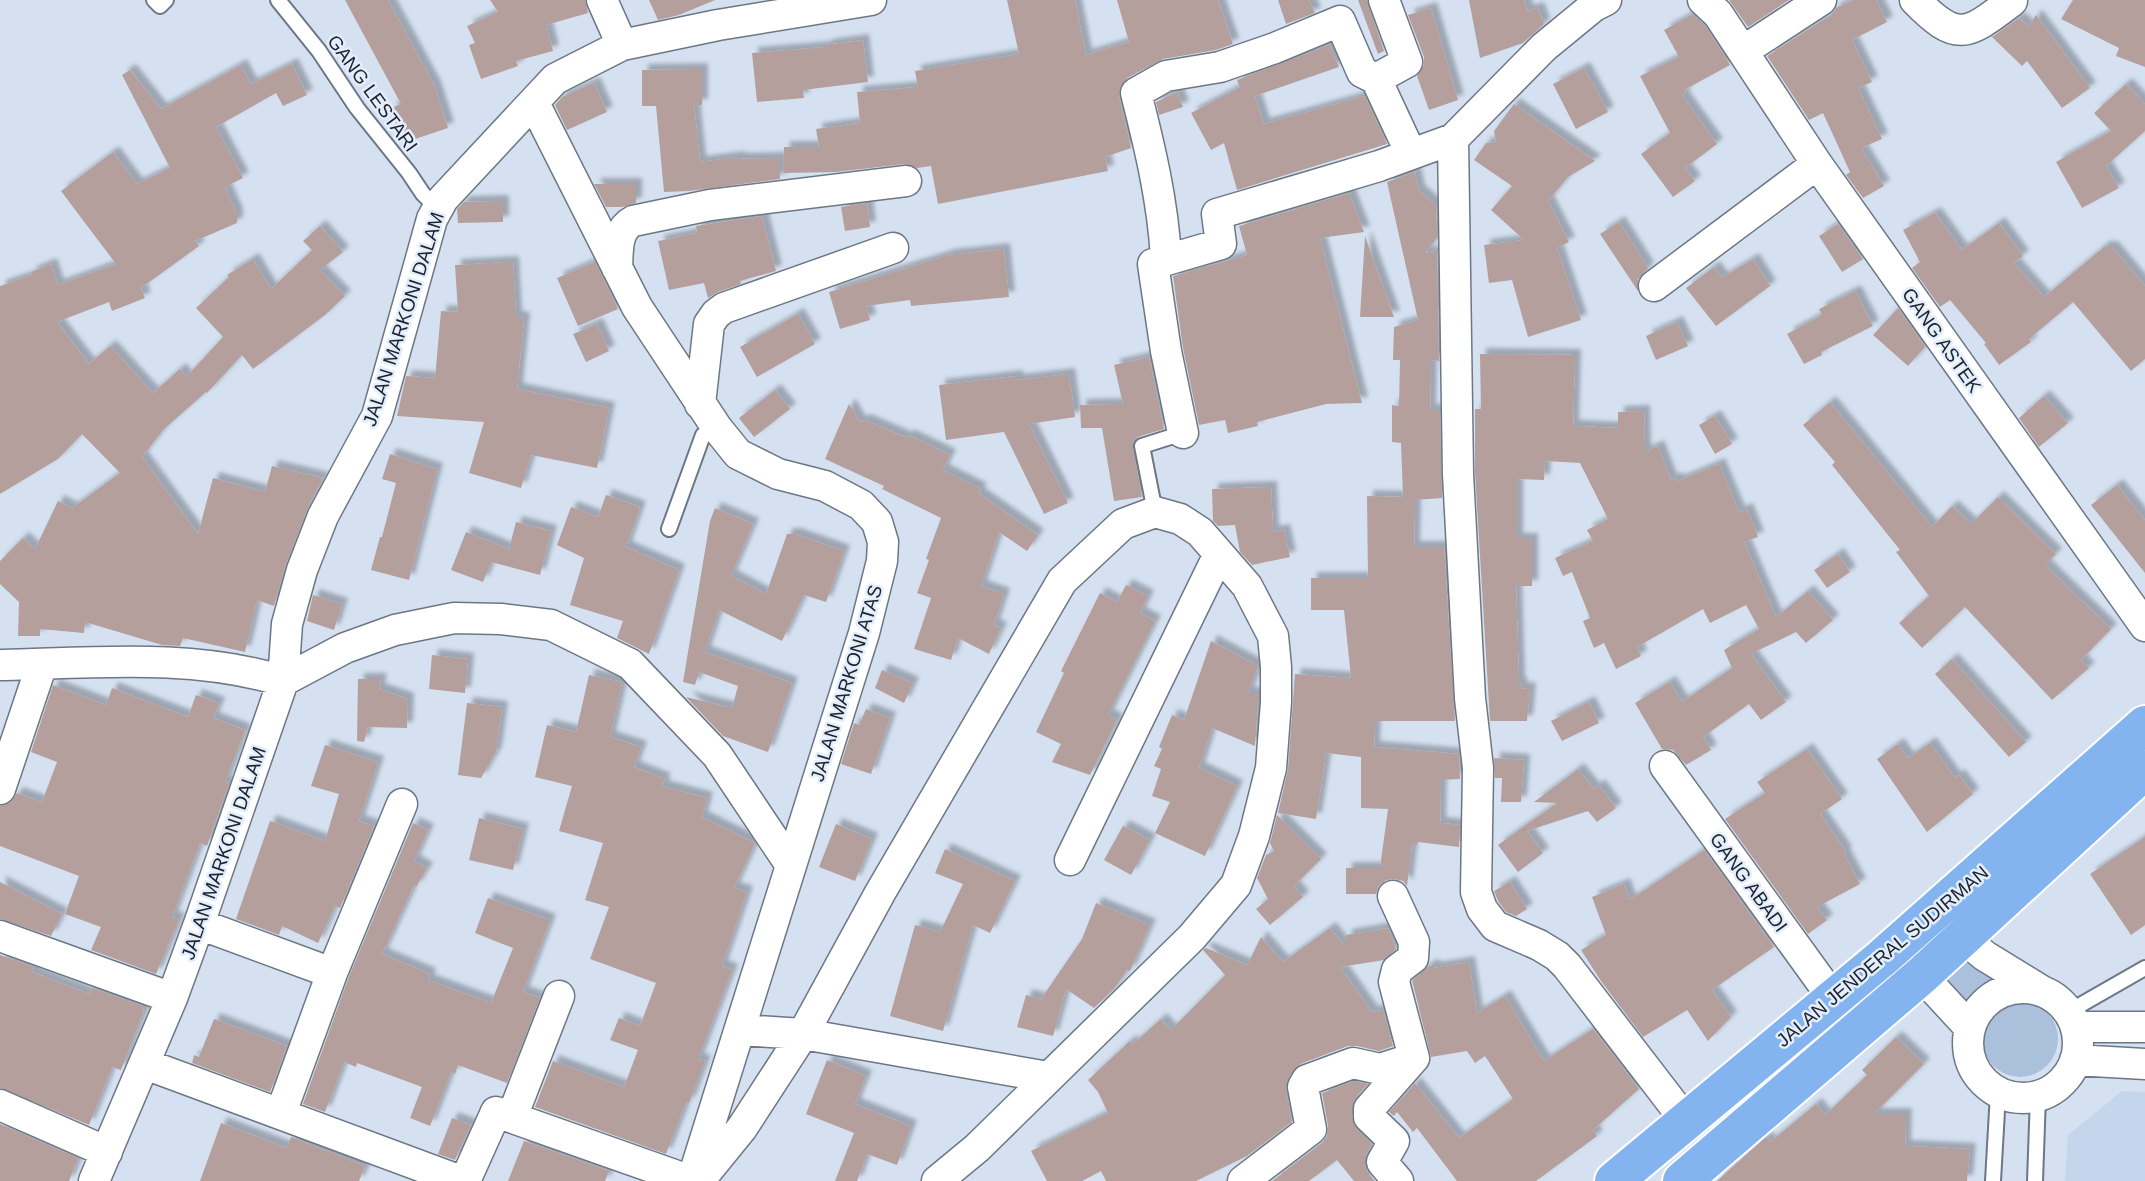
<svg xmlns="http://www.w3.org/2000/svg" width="2145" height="1181" font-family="Arial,sans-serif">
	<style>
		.built { fill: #c5d6ec }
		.green { fill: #aac0db }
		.building { fill: #b49f9d; filter: url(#shadow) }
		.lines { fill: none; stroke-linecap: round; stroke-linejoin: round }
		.lane-casing { stroke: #6c7785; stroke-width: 18 }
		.street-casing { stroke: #6c7785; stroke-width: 33 }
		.highway-casing { stroke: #fff; stroke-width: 42 }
		.lane { stroke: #fff; stroke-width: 14 }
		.street { stroke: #fff; stroke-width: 30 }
		.highway { stroke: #83b4f0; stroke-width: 38 }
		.labels { text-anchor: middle; stroke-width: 5; stroke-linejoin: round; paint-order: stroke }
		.street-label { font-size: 19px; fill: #20242a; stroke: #e2eefe }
	</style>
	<defs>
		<filter id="shadow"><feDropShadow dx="6" dy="-6" stdDeviation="2" flood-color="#0004"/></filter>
	</defs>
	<rect width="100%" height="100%" fill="#d5e1f1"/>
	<!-- built -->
	<path class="built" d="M2122,1091L2145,1092V1181H2065L2068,1135Z"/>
	<!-- green -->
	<path class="green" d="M1957,955L2006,983C1987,988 1978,996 1967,1012L1941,971Z
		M1982 1039a38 38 0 1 1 76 0a38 38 0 1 1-76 0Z"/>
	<!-- building -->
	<path class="building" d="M345,0H388L435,87L448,128L403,143L391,108L401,104Z
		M490,0H585L588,13L546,25L553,51L516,61L518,66L481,79L469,45L475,43L467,26L498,12Z
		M649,0H715L679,15L658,20Z
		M1007,0H1075L1086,55L1129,42L1117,0H1218L1233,44L1216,50L1163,59L1127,78L1120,87L1119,96L1131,148L1105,157L1108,171L938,204L931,166L917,168L904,164L836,172L784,173V147H819L816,129L860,123L857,92L918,87L915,71L1019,54Z
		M1278,0H1309L1315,13L1286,24Z
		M1358,0H1367L1384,51L1378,54Z
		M1469,0H1524L1528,11L1538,8L1544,24L1523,43L1480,58Z
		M1729,0H1789L1748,27Z
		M1853,0H1876L1887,22L1852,40L1872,82L1858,88L1882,139L1861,148L1884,186L1863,198L1846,175L1850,172L1823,113L1809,120L1767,56L1831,15L1836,8Z
		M2073,0H2145V67L2116,56L2119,48L2061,19Z
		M1431,8L1458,100L1429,110L1417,76L1424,65V57L1408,15Z
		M1693,14L1705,25L1730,65L1684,90L1686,93L1682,95L1717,144L1685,168L1695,181L1673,197L1641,154L1670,133L1640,76L1679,57L1664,30Z
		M2036,15L2090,88L2062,108L2027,61L2022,66L1992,37L2019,18L2029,27Z
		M863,40L868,82L803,90L804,98L757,102L752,53L826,47V45Z
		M1329,45L1339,67L1255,96L1264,124L1365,96L1387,144L1237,190L1224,143L1211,150L1191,113L1240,87L1237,80Z
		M292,64L307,95L283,106L276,93L216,127L243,178L225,187L237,214V223L195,241L199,246L141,288L145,298L112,311L109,302L57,322L89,364L110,346L153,393L180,369L186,377L223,337L196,308L229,277L227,275L253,259L271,289L312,250L303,241L320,226L343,252L320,270L345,296L325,315L253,369L242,355L207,393L206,392L163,430L142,457L198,534L213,478L265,492L272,466L323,478L307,510L286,564L274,606L257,600L245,652L183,638L180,646L162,645L85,622L84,633L40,629V636H18L19,602L0,584V561L23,538L35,549L58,501L72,508L120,473L82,434L58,459L0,494V286L32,275L31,272L51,264L58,285L116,264L61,191L113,152L137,184L170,168L122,75L130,70L161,109L241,65L251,84Z
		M1584,68L1608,112L1576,129L1553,84Z
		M702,69V105H694L700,162L739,157V159L780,158V179L689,191L664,192L656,106H642V70Z
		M594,83L607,112L567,130L555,105L562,97Z
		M2126,84L2145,104V131L2106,166L2119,188L2082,208L2056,162L2111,131L2094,113Z
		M1177,92L1183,107L1159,115L1156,102Z
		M1514,104L1595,161L1568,177L1548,201L1569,242L1557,248L1581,320L1528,337L1512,280L1489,283L1484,245L1524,240L1491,210L1512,186L1474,160L1486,143L1496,142L1494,131Z
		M1415,172L1419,191L1436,205L1437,238L1425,253L1437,251L1439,361L1431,360L1430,410H1440L1442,498L1415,500L1414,547H1444L1455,721H1375L1374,747L1459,754L1460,779L1441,780L1440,823L1460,825L1459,847L1418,842L1417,845L1412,844L1407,886L1403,881L1394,879L1386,880L1379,885L1376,894H1346V868H1380L1388,809L1361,808V757L1326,753L1316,819L1278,813L1288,769L1295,674L1351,678L1344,610H1311V578H1368L1367,496L1403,497L1401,443L1392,442V405L1399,406L1400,360H1393L1394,327L1418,320L1387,182Z
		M594,184H636V203L622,207H606Z
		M1349,193L1364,232L1320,238L1362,403L1326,404L1257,422L1258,426L1228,433L1225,420L1199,425L1183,348L1173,276L1247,255L1239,226Z
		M503,201V222L458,223L457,209L464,202Z
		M867,203L870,227L845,231L841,207Z
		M1935,213L1962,250L1999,223L2023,256L2014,263L2044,297L2104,247H2112L2145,286V359L2131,371L2073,302L2029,339L2031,342L1999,365L1984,344L1986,343L1950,300L1940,307L1912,268L1920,262L1903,230Z
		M762,216L776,271L740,281L741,284L718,292L708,298L704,283L669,290L658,241L697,233L696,226Z
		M1619,222L1648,268L1638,279V291L1600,234Z
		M1838,224L1863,259L1842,272L1819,236Z
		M1365,236L1394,317H1360Z
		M1004,249L1009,297L911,306L910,300L866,306L870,320L840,329L829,292L949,255Z
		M1753,259L1770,286L1716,326L1686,288L1714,267L1722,278Z
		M513,262L516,317L524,318L517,389L609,408L597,468L531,455L521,488L469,473L484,422L397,416L406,376L435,378L441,311L458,312L455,265Z
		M595,262L618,309L578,326L557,278Z
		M1855,291L1873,326L1821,352L1822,355L1804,364L1787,334L1822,315L1819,309Z
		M1898,308L1925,347L1908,366L1873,335Z
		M798,314L815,344L757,377L740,347Z
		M1677,322L1688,346L1656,360L1646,336Z
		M597,324L609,351L586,362L573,334Z
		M1480,354L1575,355L1573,426L1618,428V412L1644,411L1645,452L1658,446L1671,480L1676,478L1678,481L1719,464L1739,512L1747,509L1758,537L1744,542L1776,617L1808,591L1833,620L1806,643L1796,632L1751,654L1786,702L1761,720L1749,704L1703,737L1711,750L1686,765L1673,750L1662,749L1635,703L1670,682L1682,702L1732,668L1724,650L1759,629L1746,605L1710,623L1703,609L1637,647L1641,656L1616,669L1604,643L1594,648L1583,621L1590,618L1572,572L1563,576L1555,558L1593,541L1587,530L1608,519L1580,463L1545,461L1544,480L1517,479V539H1532V586H1516L1519,683H1521L1522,689L1530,688L1527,721H1490L1475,473V409H1481Z
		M1149,357L1164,429L1134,438L1133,448L1142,497L1114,501L1102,428H1081L1080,405L1123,404L1114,365Z
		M1069,374L1075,417L1029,424L1068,503L1044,514L1004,432L946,440L939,385L1017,376V380Z
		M775,390L790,409L754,437L739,418Z
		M2044,396L2068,423L2039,447L2019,418Z
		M1830,402L1932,527L1952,506L1971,524L1998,497L2056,554L2045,565L2111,629L2081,660L2089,668L2052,700L1965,607L1922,648L1899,623L1929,596L1896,552L1900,550L1832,465L1835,462L1803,425Z
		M849,404L860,422L865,420L907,438L908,435L950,455L943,470L981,489L978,493L1038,535L1027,551L999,532L981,586L1004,594L994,625L1001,628L989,654L958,638L951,660L914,649L931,598L917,593L929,560L926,559L941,518L882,489L884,486L825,459Z
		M1715,416L1732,444L1715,454L1699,425Z
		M390,454L437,469L409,580L371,570L380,537H382L396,483L382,479Z
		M2117,485L2145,520V573L2091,505Z
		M1271,487L1273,532L1284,530L1290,557L1252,565L1240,552L1235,525L1218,526L1213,521L1212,489Z
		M606,495L640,507L626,547L679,570L649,654L617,638L623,621L570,605L584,558L557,545L571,507L598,517Z
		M715,508L753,524L731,576L766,594L787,534H795L844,551L826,602L804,595L782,641L719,610L705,652L792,683L768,752L723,736L686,697L732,708L738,686L699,672L695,685L683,682L710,521Z
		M516,522L551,531L540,575L491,562L483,582L451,570L466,532L509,549Z
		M1838,554L1850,572L1827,588L1814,570Z
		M1126,585L1148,596L1140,613L1155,621L1108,715L1117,720L1090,775L1052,762L1061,744L1036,732L1064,673L1061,671L1100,593L1117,602Z
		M313,595L342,604L334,630L307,621Z
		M1211,641L1258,666L1248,693H1258V701L1255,746L1212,728L1199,768L1237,786L1205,856L1155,833L1170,802L1152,796L1161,769L1154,766L1162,749L1159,747L1172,715L1184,720Z
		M432,655L468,659L465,693L429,689Z
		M1952,659L2026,742L2009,757L1935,674Z
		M882,670L913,683L904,703L875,688Z
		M589,675L622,682L610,737L641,747L634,767L665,779L662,786L707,798L702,817L755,843L734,888L747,892L722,966L732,970L698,1059L705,1061L689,1103L686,1102L666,1154L535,1107L553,1061L624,1087L638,1050L610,1040L619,1018L640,1026L656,983L590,959L609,907L585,900L603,843L559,831L572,786L535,777L547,725L576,732Z
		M358,679H381L379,689L408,699L407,728L368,727L364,742L357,741Z
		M53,685L106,705L112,688L188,717L196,695L219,703L213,718L245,730L225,782L229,783L207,846L200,843L172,917L179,919L156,974L91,950L101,927L65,914L79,876L0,846V806L11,802L17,793L42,802L57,762L31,752Z
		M1589,702L1599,723L1562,741L1551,721Z
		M467,703L502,707L496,752L481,778L458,775Z
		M866,709L890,718L871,774L841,764L854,723L859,725Z
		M1930,743L1955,778L1959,775L1973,794L1927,832L1877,759L1898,744L1908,758Z
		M325,745L378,762L359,821L374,826L340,908L335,906L318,943L282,926L279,935L236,919L270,821L325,841L339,794L311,786Z
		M1807,749L1842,799L1820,814L1846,852L1844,854L1860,884L1817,907L1827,920L1808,934L1725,819L1765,793L1757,782Z
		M1494,758L1524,760L1521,802H1501L1502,778H1495Z
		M1578,769L1594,789L1599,785L1616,808L1597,822L1588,811L1527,831L1543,853L1518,872L1498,845L1557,803L1534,802Z
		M1277,815L1321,859L1294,886L1303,897L1270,925L1256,909L1268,899L1257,878L1266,855L1274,851L1270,843Z
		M479,818L523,829L513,870L469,860Z
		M413,823L428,830L414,861L427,868L416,887L414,885L382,954L430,974L428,980L491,1003L513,948L475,933L488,898L550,920L523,992L540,998L507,1083L458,1065L455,1074L451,1072L430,1126L410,1118L422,1087L357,1063L356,1067L344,1062L325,1112L303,1104L348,979Z
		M836,824L872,839L855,881L819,867Z
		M1123,826L1150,840L1131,875L1104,860Z
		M2145,837V925L2131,935L2090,874Z
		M945,849L1015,881L990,933L973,925L943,1031L890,1016L915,925L940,932L963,884L935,873Z
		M1704,850L1774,947L1712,990L1731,1017L1708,1041L1687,1010L1643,1037L1601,981L1581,950L1606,935L1592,897L1624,884L1630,900Z
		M0,882L62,914L51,936L0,919Z
		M1510,882L1527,909L1516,916L1506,912L1498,901L1494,891Z
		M1096,903L1150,925L1130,971L1127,970L1114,989L1094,1008L1066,989L1053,1036L1017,1027L1026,995L1041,999L1082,939Z
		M1330,928L1346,948V935L1388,928L1396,949L1384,960L1340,967L1372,1012L1383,1010L1393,1046L1379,1051L1357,1046H1348L1300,1064L1288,1078L1286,1089L1292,1122L1247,1156L1196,1181H1106L1101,1171L1082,1181H1047L1031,1151L1108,1113L1098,1092L1088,1080L1130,1041L1133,1044L1161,1019L1171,1030L1225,975L1203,950L1206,948L1247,965L1261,937L1283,962Z
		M0,955L34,967L32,972L89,994L92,988L143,1006L142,1009L144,1010L121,1070L112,1067L89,1125L0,1088Z
		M1469,962L1477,1013L1505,996L1544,1061L1593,1029L1639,1089L1593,1130L1597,1136L1536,1181H1457L1417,1128L1413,1132L1397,1112L1394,1116L1389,1112L1415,1083L1459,1138L1513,1099L1485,1056L1475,1063L1467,1051L1431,1057L1412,980L1429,966L1434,965V968Z
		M214,1019L287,1046L270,1092L192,1063L194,1055L199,1057Z
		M1896,1037L1924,1064L1874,1114H1906L1905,1146L1970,1149L1967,1181H1717L1766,1137L1770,1142L1816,1104L1825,1115L1867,1075L1862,1070Z
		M827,1060L866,1076L855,1104L911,1126L897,1165L867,1154L857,1181H835L854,1133L806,1114Z
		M1354,1081L1368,1084L1355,1098L1352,1117L1357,1129L1372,1144L1365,1156V1163L1368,1173L1375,1181H1354L1337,1160L1309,1181H1272L1322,1143L1327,1136L1328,1126L1322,1093Z
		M452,1118L471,1125L455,1160L438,1154Z
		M221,1123L287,1148L291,1137L365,1166L359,1181H200Z
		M0,1124L78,1158L69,1181H0Z
		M524,1141L609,1171L605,1181H508Z"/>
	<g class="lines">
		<!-- lane casing -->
		<g class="lane-casing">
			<path id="lane" d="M154,0L160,6L166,0
				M278,0L319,51L357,108L409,173L423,194L438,209
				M1155,512L1142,446L1183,433
				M669,529L703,435L717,428
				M2068,1012L2145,968
				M1993,1181L1998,1093
				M2035,1181L2038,1096"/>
		</g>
		<!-- street casing -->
		<g class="street-casing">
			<path id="street" d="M602,0L622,45
				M1384,0L1407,62L1376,79L1411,154
				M1606,0L1594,6L1544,47L1453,139L1458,474L1470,698L1478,768L1476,892L1482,909L1495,926L1539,945L1557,956L1567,966L1686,1121
				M1703,0L1718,14L1817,164L2145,626
				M1915,0C1958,44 1967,35 2012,1
				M1743,51L1821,0
				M534,103L637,307L717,428L738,454L778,474L825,486L861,505L877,522L883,542L882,561L864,633L692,1181
				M1166,259C1163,202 1150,148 1136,93L1166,76L1220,67L1275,48L1340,21L1362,72L1376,79
				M617,268C618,251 616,230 633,221L710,205L906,181
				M1654,286L1817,164
				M700,404L709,324L716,314L724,308L893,248
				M1183,433L1166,351L1153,264L1221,244L1217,214L1379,166L1453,139
				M0,665C93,663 193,653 283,681
				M283,681L345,648L395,630L454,618L501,619L551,625L630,664L717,755L790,864
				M1665,766L1833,998
				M0,789L42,664
				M1070,860L1219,554
				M1393,896L1414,942L1413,958L1397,970L1394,982L1414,1058
				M199,924L332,973
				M1948,926L1985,956L2042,991
				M0,936L172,998
				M1909,962L1970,1028
				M1968 1043a55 55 0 1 1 110 0a55 55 0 1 1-110 0Z
				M2076,1027H2145
				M740,1030L803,1034L1048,1077
				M2075,1060L2145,1064
				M145,1064L461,1181
				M0,1105L107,1152
				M281,1113L332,973L402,804
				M512,1117L559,996
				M94,1181L172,998L199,924L283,681L287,624L302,570L323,516L377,416L432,219L443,199L555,79L622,45L718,25L871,0
				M465,1181L496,1112L691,1181
				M699,1181L742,1128L803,1034L880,893L1062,581L1123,524L1155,512L1180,519L1200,532L1247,586L1273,636L1276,667V702L1271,768L1254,836L1236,885L1192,937L977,1148L937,1181
				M1243,1181L1311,1129L1303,1087L1307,1080L1353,1063L1380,1069L1414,1058L1369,1109V1117L1394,1141L1382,1162L1398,1181"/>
		</g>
		<!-- highway casing -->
		<g class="highway-casing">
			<path id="highway" d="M1614,1181L1882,958L2145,725
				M1682,1181L1922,975L2145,770"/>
		</g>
		<!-- lane -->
		<use href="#lane" class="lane"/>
		<!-- street -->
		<use href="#street" class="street"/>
		<!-- highway -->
		<use href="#highway" class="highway"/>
	</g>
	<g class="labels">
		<!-- street labels -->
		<g class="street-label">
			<text transform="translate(373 93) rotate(54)" y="7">GANG LESTARI</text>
			<text transform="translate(403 319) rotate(-72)" y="7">JALAN MARKONI DALAM</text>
			<text transform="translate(1942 340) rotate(55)" y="7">GANG ASTEK</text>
			<text transform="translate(846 683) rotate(-73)" y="7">JALAN MARKONI ATAS</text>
			<text transform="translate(223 853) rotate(-71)" y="7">JALAN MARKONI DALAM</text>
			<text transform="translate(1749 882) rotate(54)" y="7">GANG ABADI</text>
			<text transform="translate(1882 956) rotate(-40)" y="7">JALAN JENDERAL SUDIRMAN</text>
		</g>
	</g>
</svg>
